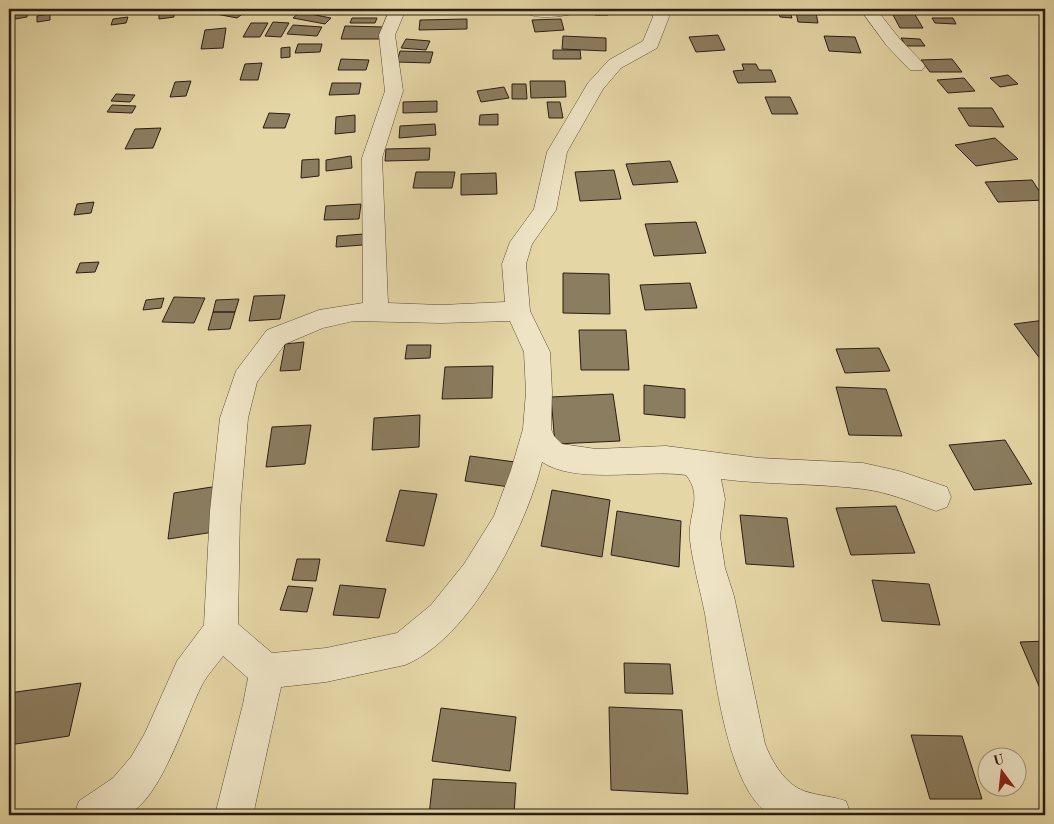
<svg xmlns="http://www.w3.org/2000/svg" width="1054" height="824" font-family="'Old Standard TT',serif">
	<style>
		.building { fill: #8b7d60; stroke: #2a1d15 }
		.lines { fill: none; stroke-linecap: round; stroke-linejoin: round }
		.minor-casing { stroke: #594b39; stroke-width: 1 }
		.minor { fill: #eee4c5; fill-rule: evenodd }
	</style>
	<rect width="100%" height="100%" fill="#e5d6a6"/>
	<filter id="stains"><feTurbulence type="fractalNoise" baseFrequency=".004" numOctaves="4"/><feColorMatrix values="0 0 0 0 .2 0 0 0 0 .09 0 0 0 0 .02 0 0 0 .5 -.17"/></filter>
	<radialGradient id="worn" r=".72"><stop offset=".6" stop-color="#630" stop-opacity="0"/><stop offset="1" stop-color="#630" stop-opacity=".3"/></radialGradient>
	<!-- building -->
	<path class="building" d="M9,9H28L27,17L9,20Z
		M32,9H64L34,14Z
		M173,9L174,17L159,19V10Z
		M217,9H249L237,18L211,13Z
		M594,9H606L608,15H595Z
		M619,9H640L642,12L621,13Z
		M778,11L790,12L792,18L780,17Z
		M300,12L331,18L325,24L293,18Z
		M796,12L816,13L818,23L798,22Z
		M892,13H914L923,28H900Z
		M50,14V20L37,22V16Z
		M128,17L126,23L111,25L113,19Z
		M352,18H377L375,23H350Z
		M932,18H953L956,24L935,23Z
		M467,19V29L419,30L420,20Z
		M561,19L564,30L535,32L532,20Z
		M273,22L289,23L281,37L265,36Z
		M251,23H268L260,37H243Z
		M293,25L322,27L317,36L287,34Z
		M345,26L384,27L381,39H341Z
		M226,28L223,48L201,49L205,30Z
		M718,35L725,50L696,52L689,37Z
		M563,36L606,38V51L562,49Z
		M824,36L855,37L861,53L829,51Z
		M901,38L920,39L925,46H906Z
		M406,39L430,41L426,50L401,48Z
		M298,44H322L320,52L295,53Z
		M290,47V57L281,58V48Z
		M553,50H580L581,59H553Z
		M400,51L433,52L430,63L397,62Z
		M341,59L369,60L366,70H338Z
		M952,59L962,72H930L921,60Z
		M262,63L258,80H240L245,64Z
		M742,64H756L759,70H771L776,82L738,83L733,71L744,70Z
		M1008,75L1018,84L1000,87L990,78Z
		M964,78L975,91L948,93L937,80Z
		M191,81L186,96L170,97L175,82Z
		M530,81H565L566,97L531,98Z
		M332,83H361L359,94L329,95Z
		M512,84H526L527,99H512Z
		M504,87L509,98L481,102L477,91Z
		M116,94L135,95L130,102L111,101Z
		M765,97H790L798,114H772Z
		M437,101V112L403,113V102Z
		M547,102H560L563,118H549Z
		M112,105L136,106L132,113L107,112Z
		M958,108H992L1004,127L969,126Z
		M269,113L290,114L285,128H263Z
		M498,114V125H479L480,115Z
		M355,115V132L335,134L336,117Z
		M435,124L436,135L399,138L400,126Z
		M161,128L153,148L125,149L135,129Z
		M995,138L1018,159L976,166L955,145Z
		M430,148L429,160L385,161L386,149Z
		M351,156L352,168L326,171V160Z
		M319,159V176L301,178L302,160Z
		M670,161L678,182L633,185L626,164Z
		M614,170L621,199L580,201L575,172Z
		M416,172H455L452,188H413Z
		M496,173L497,194L461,195V174Z
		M1032,180L1045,200L998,202L985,182Z
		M94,202L91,213L74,215L77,204Z
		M361,204L359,219L324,220L326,206Z
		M696,222L706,253L654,256L645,224Z
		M364,234L363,245L336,247L337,236Z
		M99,262L95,272L76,273L80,263Z
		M563,273L609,274L610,314L563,313Z
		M690,283L697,308L645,310L640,285Z
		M285,295L280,319L249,321L254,296Z
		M174,297L205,298L194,323L162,322Z
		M164,298L161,308L143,310L146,300Z
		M239,299L235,312H213L216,300Z
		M213,312H235L230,329L208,330Z
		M1045,320V359L1041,360L1014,324Z
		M579,330H626L629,370H581Z
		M304,342L300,370L280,371L285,344Z
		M407,345H431L430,358L405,359Z
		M879,348L890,371L845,373L836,349Z
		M493,366L492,398L442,399L445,367Z
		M644,385L685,389V418L644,414Z
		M836,387L886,389L902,436L849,435Z
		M613,394L620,441L555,444L551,397Z
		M420,415L419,447L372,450L374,418Z
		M311,425L305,464L266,467L272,427Z
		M1005,440L1032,484L974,490L949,445Z
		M470,456L515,462L510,487L465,481Z
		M218,486L214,532L168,539L174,493Z
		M400,490L437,494L424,546L386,541Z
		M552,490L610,500L602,557L541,546Z
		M896,506L915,553L851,555L836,508Z
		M617,511L681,521L679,567L611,555Z
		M740,515L787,518L794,567L746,564Z
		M297,559H320L316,581L292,580Z
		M872,580L929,584L940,625L882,621Z
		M340,585L386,589L379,618L333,615Z
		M288,586L313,588L307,612L280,610Z
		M1045,641V700L1020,642Z
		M624,663L670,664L673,694L625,693Z
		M81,683L69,736L9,745V693Z
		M609,707L682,710L688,794L611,790Z
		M441,708L516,717L510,771L432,761Z
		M911,735L962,736L982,799H930Z
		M433,779L516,783L514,815H429Z"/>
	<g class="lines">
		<!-- minor casing -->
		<g class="minor-casing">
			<path id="minor" d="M390,9H406L395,35L403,91L382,158L388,303L441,305L505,302L502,264L510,242L534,209L547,152L588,83L609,60L643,41L653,17L651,9H667L669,17L657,48L621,68L603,89L567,152L556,210L532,244L526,264L530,311L550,352L552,392L551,429L554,436L562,444L596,449L666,446L759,458L863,463L899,471L947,487L951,497L947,507L936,511C912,502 888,492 863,489C816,483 768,485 721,479L725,499L720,536L725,568L734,596L765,744C772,762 785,784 804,791C818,796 832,796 846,801L851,815C838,815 780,818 772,815C726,794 713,660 705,614C700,589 693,565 690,540C687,514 704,498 686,475C645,469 577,485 542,462C526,528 470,638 405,665L326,682L281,687L253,815H215L243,704L248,678L223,656C216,666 206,676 201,687C186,716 158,808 124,815C108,818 89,815 74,815L79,801L113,778L131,757L145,733L177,661L204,625L210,511L220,418L236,371L267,330L319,310L363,303L362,158L385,91L379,35ZM354,321L441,323L510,321L524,352L526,392L523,429L511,470L494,516L464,564L431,605L397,633L326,648L272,653L238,624L240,511L248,418L257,382L285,344L323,328Z
				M533,9H583C578,16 533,21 528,13Z
				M860,9H876L899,38L922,62L925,66L922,70H910L887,46Z"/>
		</g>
		<!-- minor -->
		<use href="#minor" class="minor"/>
	</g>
	<!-- margin -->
	<rect width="1054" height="824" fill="none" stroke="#e5d6a6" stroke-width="30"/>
	<rect x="10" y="10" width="1034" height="804" fill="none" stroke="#2a1d15" stroke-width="2.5"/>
	<rect x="15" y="15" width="1024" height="794" fill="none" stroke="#2a1d15"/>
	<!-- north arrow -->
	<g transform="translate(1002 772) rotate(345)"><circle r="24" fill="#eee4c5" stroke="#a0947f"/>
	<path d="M0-4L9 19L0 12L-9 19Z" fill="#8f2418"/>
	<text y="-8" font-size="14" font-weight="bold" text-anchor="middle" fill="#2a1d15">U</text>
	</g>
	<rect width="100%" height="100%" filter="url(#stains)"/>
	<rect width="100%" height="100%" fill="url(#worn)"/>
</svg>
